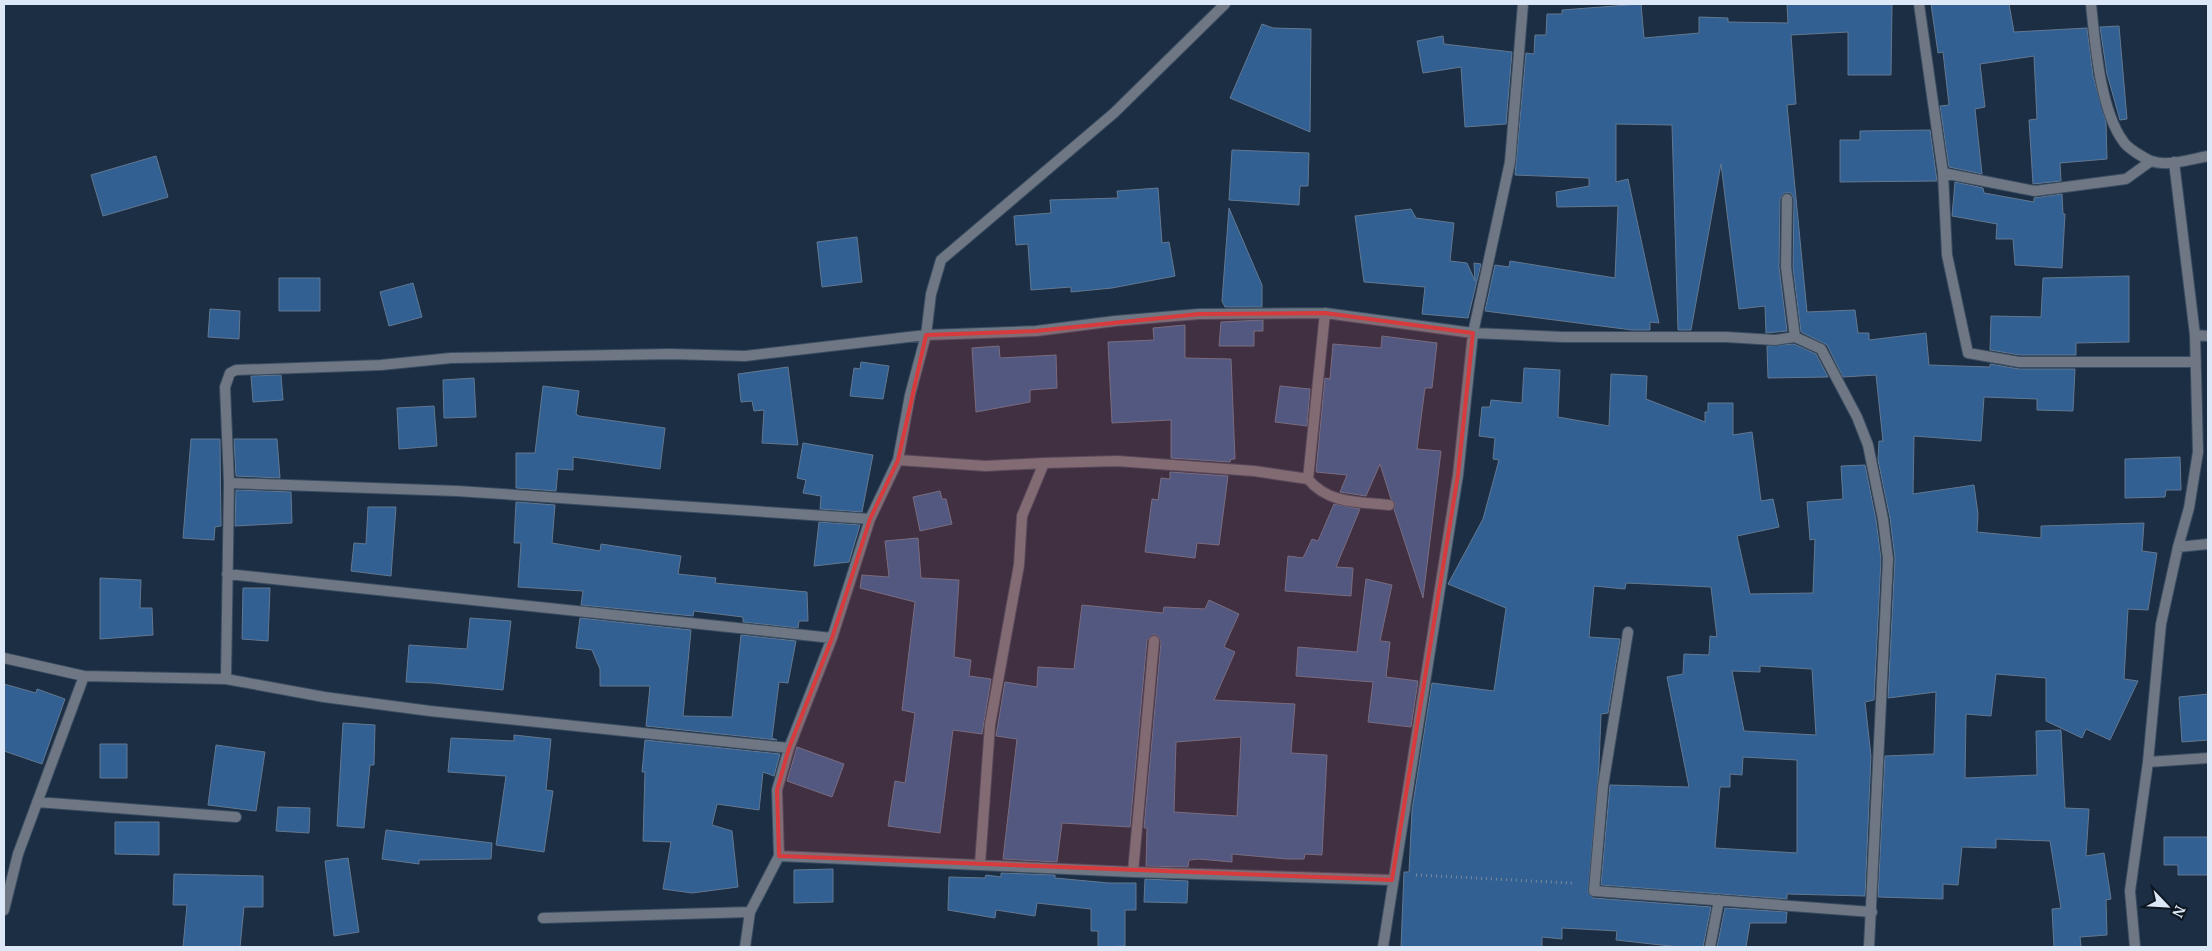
<svg xmlns="http://www.w3.org/2000/svg" width="2212" height="951" font-family="Merriweather,serif">
	<style>
		.building { fill: #326093; stroke: #627891; fill-rule: evenodd }
		.lines { fill: none; stroke-linecap: round; stroke-linejoin: round }
		.street-casing { stroke: #3a4c61; stroke-width: 12 }
		.path { stroke: #7b8a9d; stroke-width: 3; stroke-dasharray: 1 4; stroke-linecap: butt }
		.street { stroke: #6e7783; stroke-width: 10 }
		.marked { fill: #d73b3d; fill-opacity: 0.2; stroke: #d73b3d; stroke-width: 4; stroke-linejoin: round }
	</style>
	<rect width="100%" height="100%" fill="#1b2e44"/>
	<!-- building -->
	<path class="building" d="M1641,4L1644,38L1699,33V17L1728,18V22L1788,23L1787,4H1892L1891,75H1848V32L1791,35L1796,104L1787,105L1807,312L1855,310L1858,333H1869V340L1926,333L1929,365L1990,367V364L2019,369H2075L2073,411L2037,410V399L1984,397L1981,441L1914,436L1913,494L1974,485L1978,514L1977,532L2041,538V526L2144,523L2142,551L2157,553L2148,610L2128,609L2124,679L2138,681L2110,740L2086,729L2082,738L2046,721V678L1996,674L1991,716L1966,714L1965,778L2037,775L2036,731L2061,730L2065,808L2089,809L2086,856L2104,853L2111,899L2106,900L2107,935L2080,937L2081,947H2054L2052,909L2061,908L2050,841L1996,839V848L1962,847L1958,885L1943,884V899L1878,897L1885,756L1934,754L1936,692L1888,698L1895,558L1890,518L1878,460L1879,441H1883L1876,375L1843,377L1827,345L1801,332L1793,267L1794,199L1791,193H1784L1780,199L1779,267L1787,331L1766,333L1765,306L1739,309L1721,164L1691,330H1678L1672,125L1616,124V182L1628,179L1659,323L1650,322V330H1632L1485,311L1495,265L1509,267L1510,261L1615,278L1618,206L1557,207L1556,192L1589,186V178L1515,175L1526,53L1534,54L1535,35H1546L1547,14H1562V10Z
		M1931,4H2009L2014,32L2087,28L2093,76L2106,122L2107,159L2060,163L2061,181L2033,184L2029,120L2037,119L2034,56L1980,64L1985,107L1975,109L1982,174L1949,167L1940,106L1949,105L1943,52L1938,53Z
		M1262,24L1273,28L1311,29L1310,132L1230,98Z
		M2119,26L2127,119L2120,120L2107,74L2100,27Z
		M1443,36L1444,44L1512,52L1506,124L1465,127L1461,67L1423,73L1417,41Z
		M1930,130L1937,181L1840,182V140H1860V131Z
		M1232,150L1309,153L1308,186H1300L1299,205L1229,200Z
		M156,156L168,197L103,216L91,175Z
		M1955,182L1983,188L1984,193L2034,202V198L2062,194L2063,214H2065L2062,268L2015,265L2013,239H1996L1997,224L1952,216Z
		M1158,188L1162,243L1169,242L1175,276L1112,288L1071,292V287L1031,290L1028,244L1016,245L1014,216L1051,213L1050,200L1118,198L1117,191Z
		M1229,208L1262,285V307H1225L1222,301Z
		M1411,209L1416,218L1454,223L1450,261L1467,263L1475,281L1474,263L1481,264L1468,318L1422,314L1425,287L1364,282L1355,216Z
		M857,237L862,282L822,287L817,242Z
		M2129,276V342L2076,343V355H2020L1990,350L1991,316L2041,317L2043,278Z
		M279,278H320V311H279Z
		M413,283L422,317L389,326L380,292Z
		M210,309L240,311L239,339L208,337Z
		M1263,320V331H1254V346H1219L1221,322Z
		M1185,325V358L1231,359L1235,459H1231L1230,462L1171,458V420L1112,423L1108,342L1154,340L1153,328Z
		M1382,336L1437,343L1432,388H1425L1417,449L1441,451L1423,598L1394,509L1395,503L1391,499L1380,464L1366,496L1340,492L1347,475L1316,472L1325,378L1330,379L1333,344L1381,348Z
		M1794,344L1816,354L1828,377L1768,378L1767,346Z
		M999,346L1000,358L1056,355L1057,388L1030,390V402L976,412L972,348Z
		M861,362L889,366L883,399L850,396L854,368L860,369Z
		M788,367L798,445L762,443L764,410L754,411L752,401L741,402L738,374Z
		M1524,368L1560,370L1558,417L1609,426L1611,374L1647,376L1646,399L1705,422V412H1708V403H1733V435L1752,432L1761,501L1773,499L1779,527L1737,536L1750,594L1813,593L1815,539L1810,540L1807,502L1843,499L1841,466L1865,465L1876,520L1881,559L1874,700L1865,702L1871,756L1865,896L1787,894V899L1601,885L1610,785L1689,787L1667,677L1683,674L1684,654L1709,655L1710,636L1717,637L1711,587L1626,583L1625,589L1594,586L1589,637L1620,639L1608,713L1601,714L1599,766L1588,893L1593,898L1711,907L1703,947H1679L1616,940L1617,931L1562,928V939L1542,937V947H1401L1404,872H1409L1412,810L1432,683L1494,691L1506,608L1448,584L1483,519L1499,460L1493,459L1495,438L1479,436L1482,407H1490L1491,400L1522,403ZM1760,666L1812,669L1816,735L1744,731L1732,671L1760,672ZM1743,757L1797,760V853L1715,848L1720,787H1730V774L1742,775Z
		M281,375L283,400L253,402L251,376Z
		M474,378L476,417L444,418L443,380Z
		M543,386L579,391L576,414L579,416L665,428L660,469L573,457V470L558,469L556,491L516,488V453H535Z
		M1280,386L1310,389L1307,426L1275,422Z
		M434,406L437,446L399,449L397,408Z
		M191,439H220L221,526L215,527L214,540L183,538Z
		M234,439H277L280,478L236,476Z
		M803,443L873,455L862,512L820,509L821,496L803,493L806,480L797,478Z
		M2180,457L2181,490H2166L2165,497L2125,498V459Z
		M1170,472L1228,476L1219,545L1197,543L1195,558L1145,552L1152,499L1158,500L1161,478L1170,479Z
		M236,490L291,492L292,523L235,526Z
		M940,491L942,499H946L952,524L920,531L913,497Z
		M516,502L555,505L552,543L600,551L601,544L681,556L678,574L716,578L715,583L807,592L808,621H799L798,628L743,622V617L694,611L693,616L581,605L583,591L518,587L521,543H514Z
		M1334,504L1360,509L1336,567L1353,568L1351,596L1285,591L1288,556L1303,558L1312,539L1318,541Z
		M368,507H396L391,576L351,571L354,543L366,544Z
		M819,522L860,525L849,562L814,566Z
		M918,538L921,578L959,580L954,657L971,660L969,676L991,679L982,734L953,730L940,833L888,826L895,781L905,783L915,713L902,710L915,602L860,588L862,575L889,577L885,541Z
		M100,578L141,580L140,608H152L153,635L100,639Z
		M1366,579L1392,585L1380,641L1390,642L1386,677L1418,681L1411,727L1368,722L1373,682L1296,676L1298,647L1357,652Z
		M243,588H270L268,641L242,639Z
		M1209,600L1239,614L1224,647L1235,652L1214,700L1295,704L1291,753L1327,755L1322,855L1305,854L1304,859H1287L1232,854V862L1199,859L1189,860L1188,867L1146,866L1147,828H1144L1161,642L1158,636L1154,634L1147,640L1130,827L1062,823L1057,862L1003,859L1017,739L996,736L1005,682L1037,687L1038,667L1074,669L1082,605L1163,613L1164,607L1205,609ZM1241,737L1237,816L1174,812L1176,742Z
		M470,618L511,621L503,690L433,683L406,682L409,645L467,649Z
		M580,618L691,630L683,716L732,717L741,635L796,641L788,683L779,682L772,738L777,740L646,726L650,686H600V669L592,650L576,648Z
		M4,684L36,693L37,689L65,699L42,764L4,751Z
		M2208,694V740L2182,742L2179,697Z
		M343,723L375,725L374,765H370L364,828L337,826Z
		M514,735L551,739L546,790L553,791L544,852L496,845L506,776L448,772L451,738L514,741Z
		M645,740L780,754L774,776L763,772L759,810L717,804L712,825L732,831L738,887L692,893L663,889L671,842L643,841L645,772H642Z
		M100,744H127V778H100Z
		M216,745L265,752L256,811L208,805Z
		M797,747L844,764L832,797L787,781Z
		M278,807L310,808L309,833L276,831Z
		M115,822H159V855L115,854Z
		M386,830L492,843L491,859L419,860V864L382,859Z
		M2164,837H2208V875H2178V865H2164Z
		M348,858L359,932L334,936L325,861Z
		M833,869V902L794,903V870Z
		M1001,873L1055,875V878L1109,883H1136V910H1125V946L1098,947V931H1091V909L1037,903L1035,916L996,910L995,918L948,910L949,877L985,878L986,875L1001,877Z
		M174,874L263,876V907H244L240,947H183L187,905H173Z
		M1145,879L1188,881L1187,903L1144,902Z
		M1725,908L1787,912L1786,923H1750L1746,947H1717Z"/>
	<g class="lines">
		<!-- street casing -->
		<g class="street-casing">
			<path id="street" d="M1919,4L1943,173L1947,255L1968,353L2019,362H2196
				M2091,4C2095,43 2100,109 2123,141C2127,148 2144,158 2151,161C2168,167 2191,159 2208,156
				M1943,173L2035,191L2126,179L2151,161
				M1787,199L1786,267L1795,337
				M2195,335L2208,336
				M898,460L986,466L1044,463
				M1308,479C1328,504 1360,502 1389,505
				M229,483L457,491L870,519
				M2178,547L2208,544
				M227,574L832,638
				M1628,632L1603,786L1594,891L1872,912
				M4,658L84,676L226,679L324,697L430,711L789,748
				M226,679L229,483L225,387L230,373L236,370L381,365L451,358L670,354L745,356L926,335L931,294L941,260L1114,113L1225,4
				M2148,762L2208,758
				M37,802L236,817
				M779,856L1133,872L1392,880
				M980,864L990,725L1019,565L1022,516L1044,463L1117,461L1254,471L1308,479L1325,313
				M1133,872L1154,641
				M4,910L18,854L84,676
				M543,918L750,912
				M745,947L750,912L779,856L777,790L789,748L832,638L870,519L898,460L910,395L926,335L1036,331L1115,321L1199,314L1325,313L1473,333L1563,337H1726L1775,340L1795,337L1821,349L1857,417L1868,445L1883,519L1888,559L1869,947
				M1383,947L1458,475L1473,333L1510,162L1523,4
				M1710,947L1719,900
				M2135,947L2130,891L2148,762L2161,624L2178,547L2189,508L2198,452L2195,335L2174,162"/>
		</g>
		<!-- path -->
		<path class="path" d="M1416,875L1572,883"/>
		<!-- street -->
		<use href="#street" class="street"/>
	</g>
	<!-- marked area -->
	<path class="marked" d="M1325,313L1473,333L1458,475L1392,880L779,856L777,790L789,748L832,638L870,519L898,460L926,335L1036,331L1199,314Z"/>
	<!-- border -->
	<rect width="2212" height="951" fill="none" stroke="#dce8f7" stroke-width="10"/>
	<!-- north arrow -->
	<g transform="translate(2167 906) rotate(115)" stroke="#0e1620" stroke-width="4" paint-order="stroke">
	<path d="M0-4L9 19L0 12L-9 19Z" fill="#dce8f7"/>
	<text y="-8" font-size="14" font-weight="bold" text-anchor="middle" fill="#dce8f7">N</text>
	</g>
</svg>
